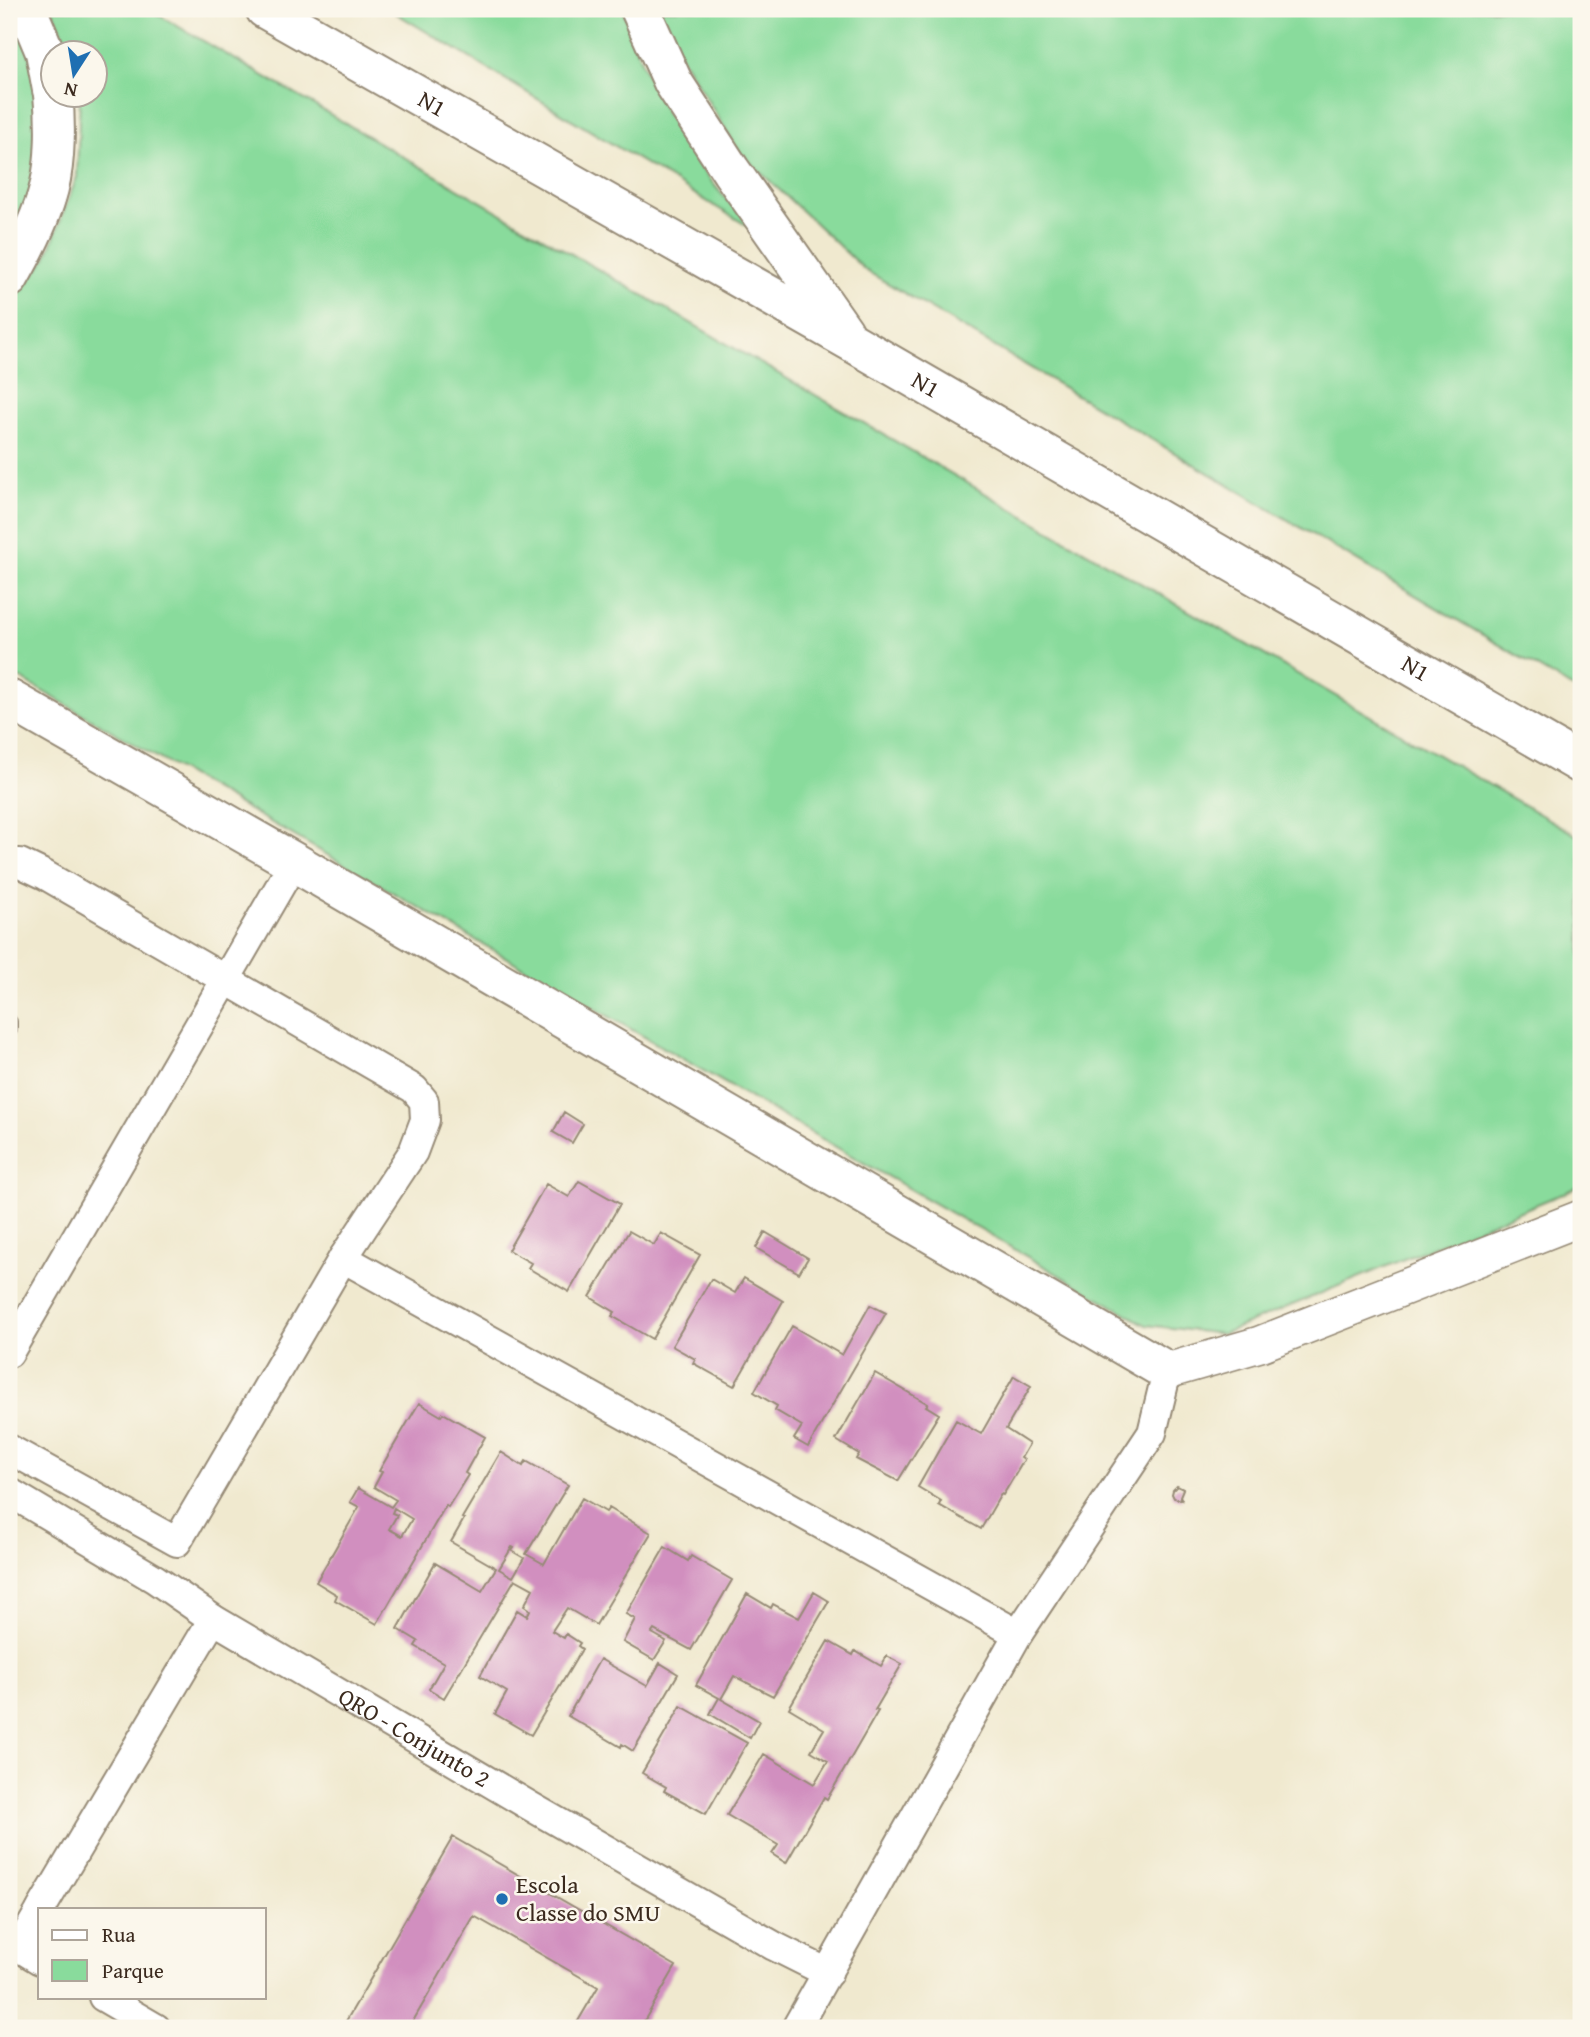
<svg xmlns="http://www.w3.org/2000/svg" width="1590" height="2037" font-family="'Gentium Book Plus',serif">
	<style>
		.green { fill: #89db9c; stroke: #62825d; stroke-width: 2 }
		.building { fill: #d18fbf; fill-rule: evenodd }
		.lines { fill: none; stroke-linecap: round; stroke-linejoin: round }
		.service-casing { stroke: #968a76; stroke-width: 18 }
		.minor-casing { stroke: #968a76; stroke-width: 32 }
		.tertiary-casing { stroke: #968a76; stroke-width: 38 }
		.secondary-casing { stroke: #968a76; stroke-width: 42 }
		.trunk-casing { stroke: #968a76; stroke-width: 42 }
		.service { stroke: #fff; stroke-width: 14 }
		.minor { stroke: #fff; stroke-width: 28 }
		.tertiary { stroke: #fff; stroke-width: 35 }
		.secondary { stroke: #fff; stroke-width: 38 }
		.trunk { stroke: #fff; stroke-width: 38 }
		.poi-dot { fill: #1f6fb2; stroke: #fbf7ec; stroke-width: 2.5 }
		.labels { text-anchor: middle; stroke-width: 5; stroke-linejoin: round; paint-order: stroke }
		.street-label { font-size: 24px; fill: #3b2a1e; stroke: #fbf7ec }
		.poi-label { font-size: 24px; fill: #3b2a1e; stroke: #fbf7ec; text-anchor: start }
	</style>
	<rect width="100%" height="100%" fill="#fbf7ec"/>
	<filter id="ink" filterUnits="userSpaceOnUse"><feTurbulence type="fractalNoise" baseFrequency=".0143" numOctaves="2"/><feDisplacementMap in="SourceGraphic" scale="14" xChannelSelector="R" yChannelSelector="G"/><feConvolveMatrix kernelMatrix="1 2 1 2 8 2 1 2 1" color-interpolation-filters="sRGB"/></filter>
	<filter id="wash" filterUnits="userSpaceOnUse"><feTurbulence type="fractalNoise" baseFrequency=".00686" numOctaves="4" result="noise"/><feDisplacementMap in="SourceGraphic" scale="28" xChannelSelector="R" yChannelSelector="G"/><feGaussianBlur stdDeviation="1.57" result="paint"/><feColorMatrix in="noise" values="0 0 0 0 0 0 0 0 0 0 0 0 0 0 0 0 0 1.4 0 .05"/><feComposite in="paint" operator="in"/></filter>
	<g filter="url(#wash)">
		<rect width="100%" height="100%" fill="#f0e9cf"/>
		<!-- green -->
		<path class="green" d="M9,9L28,48L45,129L30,204L9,241Z
			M52,9H148L1581,838V1186L1222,1334L1146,1325L9,672V307L46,258L77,177L80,95L94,94V52H71Z
			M389,9H623C641,74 677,141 720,192C732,207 747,220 761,234Z
			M660,9H1581V693L865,270L740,153L667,34Z"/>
		<g id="blocks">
			<!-- building -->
			<path class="building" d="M564,1112L583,1124L572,1143L553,1132Z
				M579,1181L620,1204L569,1292L528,1268L531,1263L508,1250L546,1184L569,1197Z
				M629,1231L654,1245L661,1233L700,1255L652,1339L612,1316L615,1312L590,1297Z
				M765,1232L808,1258L799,1273L756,1248Z
				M744,1278L783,1301L734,1386L693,1363L695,1359L672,1346L711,1279L735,1293Z
				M870,1305L886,1313L808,1447L794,1439L802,1426L775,1410L777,1406L754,1392L792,1326L842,1355Z
				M875,1373L928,1404L926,1406L939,1414L898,1481L856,1459L859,1454L836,1440Z
				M1014,1376L1031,1386L1006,1429L1029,1444L1021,1458L1024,1460L1003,1495L1001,1494L981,1529L939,1505L941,1501L918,1487L956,1420L981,1434Z
				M419,1403L441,1416L443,1413L485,1437L465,1473L468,1475L448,1507L446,1505L377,1624L335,1600L337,1595L316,1582L359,1507L350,1502L358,1488L391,1507L396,1500L374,1487L382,1472L379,1471ZM394,1508L412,1519L402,1536L389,1529L397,1515L392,1513Z
				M501,1452L523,1466L526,1461L568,1485L526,1554L544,1564L582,1498L606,1512L609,1508L651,1533L596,1625L567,1608L552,1631L564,1638L566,1634L580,1643L578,1646L582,1649L531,1735L495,1714L507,1692L480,1676L517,1610L527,1616L530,1610L524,1606L533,1589L515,1579L444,1698L429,1689L444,1663L415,1646L418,1641L398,1629L435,1563L482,1591L496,1568L451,1542L464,1519L462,1518ZM512,1547L514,1548L512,1551L524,1558L513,1577L499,1569Z
				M1177,1486L1183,1489L1180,1496L1182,1500L1174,1498L1172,1494L1173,1490Z
				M665,1547L688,1561L691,1556L732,1580L691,1650L654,1630L652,1633L666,1641L654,1660L623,1642L635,1619L626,1614Z
				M814,1592L829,1601L773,1696L734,1676L721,1699L759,1721L750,1738L710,1714L719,1698L696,1685L747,1594L771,1608L773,1604L799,1618Z
				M828,1641L853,1655L855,1651L881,1666L887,1656L902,1664L875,1710L878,1711L844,1770L827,1799L824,1797L786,1863L772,1854L778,1845L727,1815L764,1754L814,1784L828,1761L811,1751L824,1729L789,1708Z
				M600,1659L647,1686L660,1663L678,1674L633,1751L622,1744L621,1747L568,1716Z
				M681,1706L747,1743L706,1814L664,1791L666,1787L642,1773Z
				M453,1837L676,1966L640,2028H574L598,1987L474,1916L409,2028H342Z"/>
		</g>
	</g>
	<g filter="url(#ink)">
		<use href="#blocks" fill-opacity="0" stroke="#968a76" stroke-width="2"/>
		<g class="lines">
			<!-- service casing -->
			<g class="service-casing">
				<path id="service" d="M9,1022V1029"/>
			</g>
			<!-- minor casing -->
			<g class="minor-casing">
				<g id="minor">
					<path d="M9,863H20L45,875L414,1089L424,1101L425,1120L413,1152L343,1258L177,1542L9,1449"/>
					<path d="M343,1258L1018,1634"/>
					<path d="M9,1353L294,862"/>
					<path id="s1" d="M9,1492L155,1579L213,1619L530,1806L774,1946L828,1973"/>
					<path d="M41,1909L213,1619"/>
					<path d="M9,1941L40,1960"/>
					<path d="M19,1947L40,1911"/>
					<path d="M103,1997L156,2028"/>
					<path d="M796,2028L1018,1634L1152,1433L1167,1371"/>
				</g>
			</g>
			<!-- tertiary casing -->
			<g class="tertiary-casing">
				<path id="tertiary" d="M1167,1371L1260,1344L1581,1218"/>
			</g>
			<!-- secondary casing -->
			<g class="secondary-casing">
				<path id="secondary" d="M9,699L294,862L1167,1371"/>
			</g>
			<!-- trunk casing -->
			<g class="trunk-casing">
				<g id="trunk">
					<path d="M27,9L45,52L52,90"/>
					<path id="s2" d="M265,9L850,341L1581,764"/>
					<path d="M640,9L673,82L731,171L844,332"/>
					<path d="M9,278C25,250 41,219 49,188C56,160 56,122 53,94"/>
				</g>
			</g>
			<!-- service -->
			<use href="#service" class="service"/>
			<!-- minor -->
			<use href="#minor" class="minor"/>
			<!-- tertiary -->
			<use href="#tertiary" class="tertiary"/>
			<!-- secondary -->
			<use href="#secondary" class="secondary"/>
			<!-- trunk -->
			<use href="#trunk" class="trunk"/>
		</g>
	</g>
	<!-- markers -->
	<circle class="poi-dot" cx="502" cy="1899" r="7"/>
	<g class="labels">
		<!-- street labels -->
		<g class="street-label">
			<text dy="8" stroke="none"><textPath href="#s2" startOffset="192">N1</textPath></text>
			<text dy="8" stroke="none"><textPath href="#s2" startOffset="760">N1</textPath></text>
			<text dy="8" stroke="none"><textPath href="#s2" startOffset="1326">N1</textPath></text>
			<text dy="8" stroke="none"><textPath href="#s1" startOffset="474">QRO - Conjunto 2</textPath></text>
		</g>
		<!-- poi labels -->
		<g class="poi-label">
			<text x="516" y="1893">Escola<tspan x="516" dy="28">Classe do SMU</tspan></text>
		</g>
	</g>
	<!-- margin -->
	<rect width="1590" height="2037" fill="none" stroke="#fbf7ec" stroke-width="35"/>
	<!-- legend -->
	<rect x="38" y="1908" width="228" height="91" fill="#fbf7ec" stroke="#aea59a" stroke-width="2"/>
	<rect x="52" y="1930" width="35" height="10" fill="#ffffff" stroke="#aea59a" stroke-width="2"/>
	<text x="102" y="1942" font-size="21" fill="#3b2a1e">Rua</text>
	<rect x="52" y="1960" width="35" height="21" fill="#89db9c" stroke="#aea59a" stroke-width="2"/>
	<text x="102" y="1978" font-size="21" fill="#3b2a1e">Parque</text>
	<!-- north arrow -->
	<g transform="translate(74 74) rotate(192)"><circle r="33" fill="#fbf7ec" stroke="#aea59a" stroke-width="2"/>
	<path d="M0-5L12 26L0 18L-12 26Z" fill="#1f6fb2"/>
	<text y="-10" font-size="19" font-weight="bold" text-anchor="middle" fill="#3b2a1e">N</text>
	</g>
</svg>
